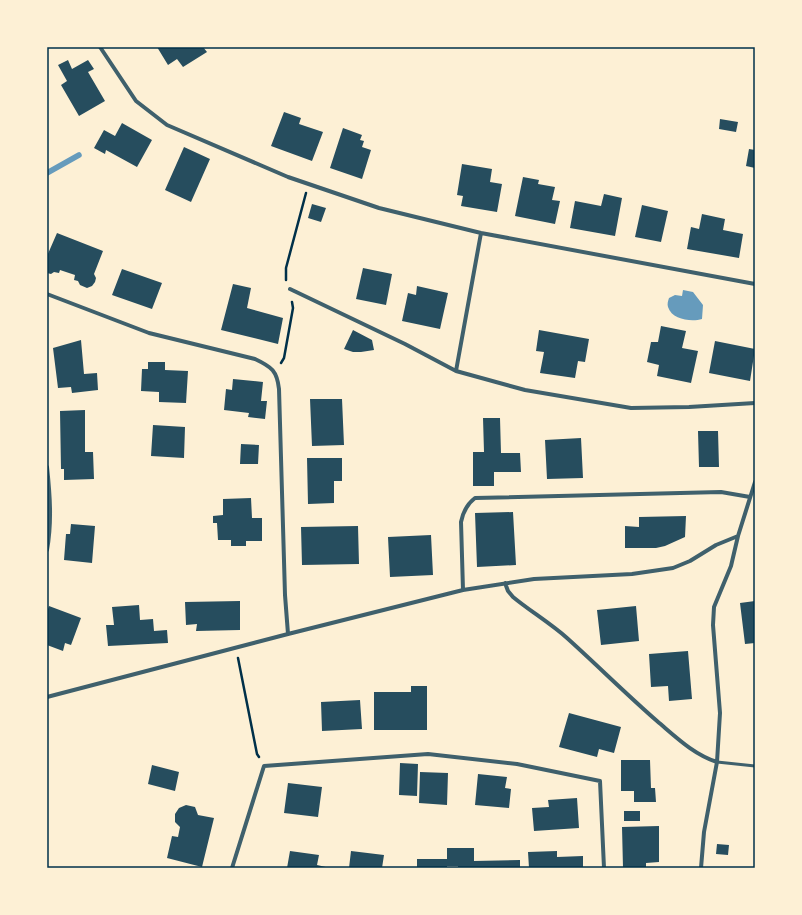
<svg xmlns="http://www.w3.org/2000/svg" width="802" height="915" font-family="'IBM Plex Serif',serif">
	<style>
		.water { fill: #669bbc }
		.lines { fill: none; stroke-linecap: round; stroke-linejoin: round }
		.stream { stroke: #669bbc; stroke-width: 5.5 }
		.building { fill: #264d5e }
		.path { stroke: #003049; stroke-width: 2.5 }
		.service { stroke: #3f606c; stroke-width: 3 }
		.minor { stroke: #3f606c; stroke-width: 4 }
		.neatline { fill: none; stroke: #003049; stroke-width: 1.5 }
	</style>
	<rect width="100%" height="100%" fill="#fdf0d5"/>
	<!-- water -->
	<path class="water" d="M683,290L693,292L703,305L702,319C692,322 672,320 668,307C667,304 668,301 669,298L675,295L682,296Z"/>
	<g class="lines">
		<!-- stream -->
		<path class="stream" d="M47,173L79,155"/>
	</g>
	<!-- building -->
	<path class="building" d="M157,47H203L207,52L183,67L177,59L168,65Z
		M68,60L72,69L88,60L94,69L88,72L105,101L79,116L61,85L67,81L58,65Z
		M284,112L301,118L299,124L323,132L312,161L271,146Z
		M720,119L738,122L736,132L719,129Z
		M122,123L152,140L137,167L106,150L105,154L94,148L104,130L115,136Z
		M343,128L362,135L360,140L364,141L362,147L371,150L362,179L330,168Z
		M184,147L210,159L191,202L165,190Z
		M749,149L755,150V168L746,166Z
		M462,164L492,169L490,182L502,184L497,212L461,206L463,196L457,195Z
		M523,177L539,180L538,184L555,187L552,200L560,201L555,224L515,216Z
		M604,194L622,198L615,236L570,228L575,201L601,206Z
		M312,204L326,208L321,222L308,218Z
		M642,205L668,211L661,242L635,237Z
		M702,214L725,219L723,230L743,234L739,258L687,249L691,227L699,229Z
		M57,233L103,251L94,274L96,278L95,282L92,286L87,288L80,285L78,281L74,280L75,275L60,270L59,273L54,272L51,274L47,273V256Z
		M363,268L392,274L386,305L356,299Z
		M122,269L162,283L152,309L112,295Z
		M233,284L251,288L247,308L283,318L278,344L221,330Z
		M417,286L448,293L440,329L402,321L408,293L416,295Z
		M661,326L686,331L682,348L698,351L691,383L657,376L659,365L647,362L651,342H658Z
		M353,330L372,340L374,350L361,352H353L344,349Z
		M539,330L589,339L585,362L578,361L575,378L540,373L544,352L536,351Z
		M81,340L84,374L97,373L98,390L72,393L71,387L58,388L53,348Z
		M715,341L755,349L750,381L709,373Z
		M148,362H165V370L188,371L186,403L159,402V392L141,391L142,369H148Z
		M233,379L263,382L261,401H267L265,419L248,417L249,413L224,410L226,389L232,390Z
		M310,399H342L344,445L312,446Z
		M85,410V452H93L94,479L64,480V469H61L60,411Z
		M483,418H500L501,453H520L521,472H494V486H473V452H484Z
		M153,425L185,427L184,458L151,456Z
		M698,431H718L719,467H699Z
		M581,438L583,478L547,479L545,440Z
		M241,444L259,445L258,464H240Z
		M307,458H342V481H334V503L308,504Z
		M251,498L252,518H262V541H246V546H231V540H218L217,523H213V516L223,515V499Z
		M513,512L516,565L477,567L475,513Z
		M686,516L685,537L665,546L656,548H625V526L639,527V517Z
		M71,524L95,526L92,563L64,560L66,534H70Z
		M358,526L359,564L302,565L301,527Z
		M431,535L433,575L390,577L388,537Z
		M240,601V630L196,631L197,624L186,625L185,602Z
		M755,601V643L745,644L740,603Z
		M139,605L140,620L153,619L154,631L167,630L168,643L108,646L106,625H114L112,607Z
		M49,606L81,618L71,645L65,643L63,651L47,645V612Z
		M636,606L639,641L601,645L597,610Z
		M688,651L692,699L669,701L668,686L651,687L649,654Z
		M411,686H427V730H374V692H411Z
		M360,700L362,729L322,731L321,702Z
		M569,713L621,727L614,753L599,749L597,757L559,747Z
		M621,760H650L651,788H655L656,802H634V791H621Z
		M400,763L418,764L417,796L399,795Z
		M152,765L179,772L175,791L148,784Z
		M420,772L448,773L447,805L419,803Z
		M478,774L507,777L505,788L511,789L509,808L475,805Z
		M288,783L322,787L318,817L284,813Z
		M577,798L579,828L534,831L532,808L549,807L548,800Z
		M186,805L195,807L198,815L214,818L202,867L167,858L172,836L178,837L180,827L175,822V814L179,808Z
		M624,811H640V821H624Z
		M659,826V862L646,863V868H623L622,827Z
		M717,844L729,845L728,855L716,854Z
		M447,848H474V861L520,860V868H458V866H447V868H417V859H447Z
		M290,851L319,855L317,865L330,868H287Z
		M351,851L384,855L382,868H349Z
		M557,851V857L583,856V868H529L528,852Z"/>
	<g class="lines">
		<!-- path -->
		<path class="path" d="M286,280V268L306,193
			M281,363L284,358L293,308L292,302
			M238,658L257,754L259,757"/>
		<!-- service -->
		<path class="service" d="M717,762L755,766"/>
		<!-- minor -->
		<path class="minor" d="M100,47L136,101L167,125L288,177L379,208L481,233L755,284
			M290,289L405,344L456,371L525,390L631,408L689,407L755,403
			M47,294L149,333L255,359C272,367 277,371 279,389L285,595L288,634
			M456,371L481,233
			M47,467C50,495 52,522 47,550
			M505,583L508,591L513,597C530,611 550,623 567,638C597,665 626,694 657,721C676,737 693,754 717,762L704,832L701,868
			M463,590L461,522C463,512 467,504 475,498L721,492L750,497
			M47,697L288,634L463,590L534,579L632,574L673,568L690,561L716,545L738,536
			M717,762L720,713L713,625L714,607L731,566L738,536L755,482
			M232,868L264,766L428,754L517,764L600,781L604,868"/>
	</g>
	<!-- border -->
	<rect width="802" height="915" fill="none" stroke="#fdf0d5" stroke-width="96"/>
	<rect x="48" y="48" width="706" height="819" class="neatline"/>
</svg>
